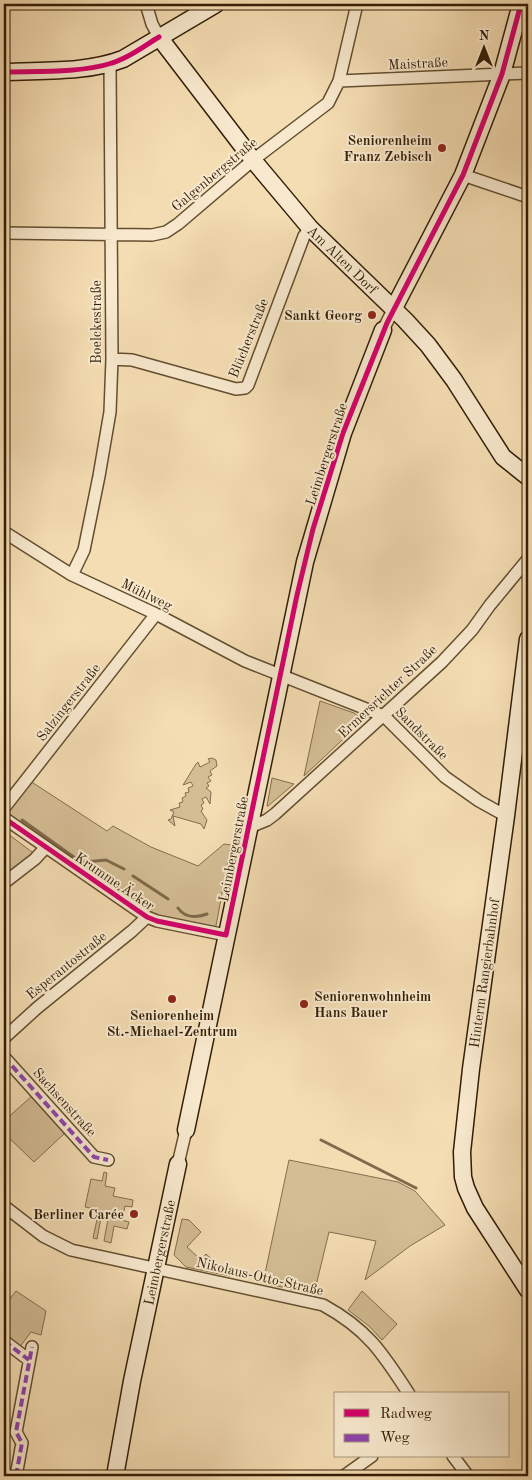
<svg xmlns="http://www.w3.org/2000/svg" width="532" height="1480" font-family="'Old Standard TT',serif">
	<style>
		.green { fill: #d4bd95; stroke: #836e4d }
		.lines { fill: none; stroke-linecap: round; stroke-linejoin: round }
		.stream { stroke: #7f6a4a; stroke-width: 3 }
		.street-casing { stroke: #634e30; stroke-width: 14 }
		.secondary-casing { stroke: #321e05; stroke-width: 19 }
		.street { stroke: #f8e9ce; stroke-width: 11 }
		.secondary { stroke: #f8e9ce; stroke-width: 16 }
		.quiet { stroke: #8e44ad; stroke-width: 4; stroke-dasharray: 8 4; stroke-linecap: butt }
		.cycleway-casing { stroke: #f8e9ce; stroke-width: 8 }
		.cycleway { stroke: #d6006c; stroke-width: 5 }
		.poi-dot { fill: #8f2418; stroke: #f8e9ce; stroke-width: 2 }
		.labels { text-anchor: middle; stroke-width: 4; stroke-linejoin: round; paint-order: stroke }
		.street-label { font-size: 14px; fill: #321e05; stroke: #f8e9ce }
		.poi-label { font-size: 14px; font-weight: bold; fill: #321e05; stroke: #f8e9ce; text-anchor: end }
	</style>
	<rect width="100%" height="100%" fill="#f5ddb3"/>
	<filter id="stains"><feTurbulence type="fractalNoise" baseFrequency=".004" numOctaves="4"/><feColorMatrix values="0 0 0 0 .2 0 0 0 0 .09 0 0 0 0 .02 0 0 0 .5 -.17"/></filter>
	<radialGradient id="worn" r=".72"><stop offset=".6" stop-color="#630" stop-opacity="0"/><stop offset="1" stop-color="#630" stop-opacity=".3"/></radialGradient>
	<!-- green -->
	<path class="green" d="M320,701L354,713L358,716L360,720L356,727L304,776Z
		M212,758L216,760L217,766L210,771L212,775L208,777L211,781L207,783L209,786L206,788L211,792L210,804L206,797L202,799L204,803L201,805L203,809L201,811L207,820L204,829L201,824L173,816L175,826L168,820L171,819L174,812L170,810L180,807L179,803L183,802L182,798L186,796L185,793L189,792L188,788L193,786L191,782L183,785L196,764L198,762L200,767L210,762L208,759Z
		M272,778L294,784L268,806H267Z
		M27,779L107,831L113,826L151,847L198,866L224,844L231,845L215,931L157,917L135,908L4,812Z
		M4,831L36,855L4,879Z
		M32,1096L66,1132L34,1162L4,1133V1121Z
		M289,1160L398,1182L415,1191L445,1225L410,1246L365,1280L376,1241L329,1232L314,1294L263,1283Z
		M104,1172L107,1173L105,1186L115,1188L113,1196L133,1200L132,1207L125,1206L122,1220L129,1222L127,1229L114,1226L111,1243L104,1241L108,1219L101,1218L97,1239L93,1238L99,1210L85,1207L91,1179L102,1181Z
		M182,1219L189,1220L201,1232L187,1247L201,1260L206,1254L230,1276L186,1267L174,1255Z
		M16,1291L46,1311L41,1335L31,1332L19,1348L4,1336V1306Z
		M362,1291L397,1324L382,1340L369,1326L348,1310Z"/>
	<g class="lines">
		<!-- stream -->
		<path class="stream" d="M22,820L78,860L85,862L106,860L124,869
			M133,876L168,899
			M178,908C185,918 196,918 207,914
			M321,1140L416,1188"/>
		<!-- street casing -->
		<g class="street-casing">
			<path id="street" d="M146,4L152,24L159,37
				M339,81L528,73
				M463,175L528,197
				M4,233L152,235L166,232L178,224L253,160L328,103L339,81L357,4
				M383,330L394,308
				M112,359L132,360L236,389L245,388L248,385L304,236L310,228
				M4,532L72,575L156,614L245,661L384,716L445,777L479,801L506,816
				M72,575L84,550L99,476L110,412L112,359L110,64
				M4,808L156,614
				M4,818L147,917L157,921L226,935
				M250,827L267,820L275,814L442,662L472,630L490,605L528,559
				M4,883L35,859L46,847
				M4,1038L37,1008L132,931L147,917
				M4,1057L94,1157L108,1160
				M178,1164L186,1130
				M4,1206L43,1236L71,1250L323,1305C367,1329 382,1352 409,1394
				M4,1341L29,1360
				M453,1456L468,1476
				M16,1476L22,1443L16,1432L32,1347
				M344,1476L372,1456"/>
		</g>
		<!-- secondary casing -->
		<g class="secondary-casing">
			<g id="secondary">
				<path id="s1" d="M159,37L253,160L310,228L405,320L428,345L454,380L503,457L528,477"/>
				<path d="M4,72C43,70 86,73 123,59L216,4"/>
				<path d="M394,308L463,175L502,74L521,4"/>
				<path d="M528,639L506,816L471,1069L462,1152L463,1177L466,1188L475,1208L528,1290"/>
				<path d="M186,1130L305,562L343,433L383,330"/>
				<path id="s2" d="M115,1476L132,1381L178,1164"/>
			</g>
		</g>
		<!-- street -->
		<use href="#street" class="street"/>
		<!-- secondary -->
		<use href="#secondary" class="secondary"/>
		<!-- quiet -->
		<path class="quiet" d="M4,1057L94,1157L108,1160
			M4,1341L29,1360
			M16,1476L22,1443L16,1432L32,1347"/>
		<!-- cycleway casing -->
		<g class="cycleway-casing">
			<path id="cycleway" d="M4,72C36,71 82,73 112,63C129,58 144,46 159,37
				M4,818L147,917L157,921L226,935L297,595L313,529L343,433L387,323L463,175L502,74L521,4"/>
		</g>
		<!-- cycleway -->
		<use href="#cycleway" class="cycleway"/>
	</g>
	<!-- markers -->
	<g class="poi-dot">
		<circle cx="442" cy="148" r="5"/>
		<circle cx="372" cy="315" r="5"/>
		<circle cx="172" cy="999" r="5"/>
		<circle cx="304" cy="1004" r="5"/>
		<circle cx="134" cy="1214" r="5"/>
	</g>
	<g class="labels">
		<!-- street labels -->
		<g class="street-label">
			<text transform="translate(418 63) rotate(-3)" y="5">Maistraße</text>
			<text transform="translate(214 174) rotate(-40)" y="5">Galgenbergstraße</text>
			<text dy="5" stroke="none"><textPath href="#s1" startOffset="289">Am Alten Dorf</textPath></text>
			<text transform="translate(96 322) rotate(-90)" y="5">Boelckestraße</text>
			<text transform="translate(248 338) rotate(-68)" y="5">Blücherstraße</text>
			<text transform="translate(326 454) rotate(-72)" y="5">Leimbergerstraße</text>
			<text transform="translate(147 594) rotate(26)" y="5">Mühlweg</text>
			<text transform="translate(387 691) rotate(-43)" y="5">Ermersrichter Straße</text>
			<text transform="translate(68 702) rotate(-52)" y="5">Salzingerstraße</text>
			<text transform="translate(422 733) rotate(45)" y="5">Sandstraße</text>
			<text transform="translate(233 849) rotate(-79)" y="5">Leimbergerstraße</text>
			<text transform="translate(115 881) rotate(34)" y="5">Krumme Äcker</text>
			<text transform="translate(66 965) rotate(-39)" y="5">Esperantostraße</text>
			<text transform="translate(484 973) rotate(-82)" y="5">Hinterm Rangierbahnhof</text>
			<text transform="translate(65 1102) rotate(48)" y="5">Sachsenstraße</text>
			<text dy="5" stroke="none"><textPath href="#s2" startOffset="228">Leimbergerstraße</textPath></text>
			<text transform="translate(260 1276) rotate(13)" y="5">Nikolaus-Otto-Straße</text>
		</g>
		<!-- poi labels -->
		<g class="poi-label">
			<text x="432" y="145">Seniorenheim<tspan x="432" dy="16">Franz Zebisch</tspan></text>
			<text x="362" y="320">Sankt Georg</text>
			<text x="314" y="1001" text-anchor="start">Seniorenwohnheim<tspan x="314" dy="16">Hans Bauer</tspan></text>
			<text x="172" y="1020" text-anchor="middle">Seniorenheim<tspan x="172" dy="16">St.-Michael-Zentrum</tspan></text>
			<text x="124" y="1219">Berliner Carée</text>
		</g>
	</g>
	<!-- margin -->
	<rect width="532" height="1480" fill="none" stroke="#f5ddb3" stroke-width="20"/>
	<rect x="5" y="5" width="522" height="1470" fill="none" stroke="#321e05" stroke-width="2.5"/>
	<rect x="10" y="10" width="512" height="1460" fill="none" stroke="#321e05"/>
	<!-- legend -->
	<rect x="334" y="1392" width="175" height="65" fill="#f8e9ce" stroke="#a9987e"/>
	<rect x="344" y="1409" width="25" height="8" fill="#d6006c" stroke="#a9987e"/>
	<text x="380" y="1418" font-size="15" fill="#321e05">Radweg</text>
	<rect x="344" y="1434" width="25" height="8" fill="#8e44ad" stroke="#a9987e"/>
	<text x="380" y="1442" font-size="15" fill="#321e05">Weg</text>
	<!-- north arrow -->
	<g transform="translate(484 48)" stroke="#f8e9ce" stroke-width="4" paint-order="stroke">
	<path d="M0-4L9 19L0 12L-9 19Z" fill="#321e05"/>
	<text y="-8" font-size="14" font-weight="bold" text-anchor="middle" fill="#321e05">N</text>
	</g>
	<rect width="100%" height="100%" filter="url(#stains)"/>
	<rect width="100%" height="100%" fill="url(#worn)"/>
</svg>
